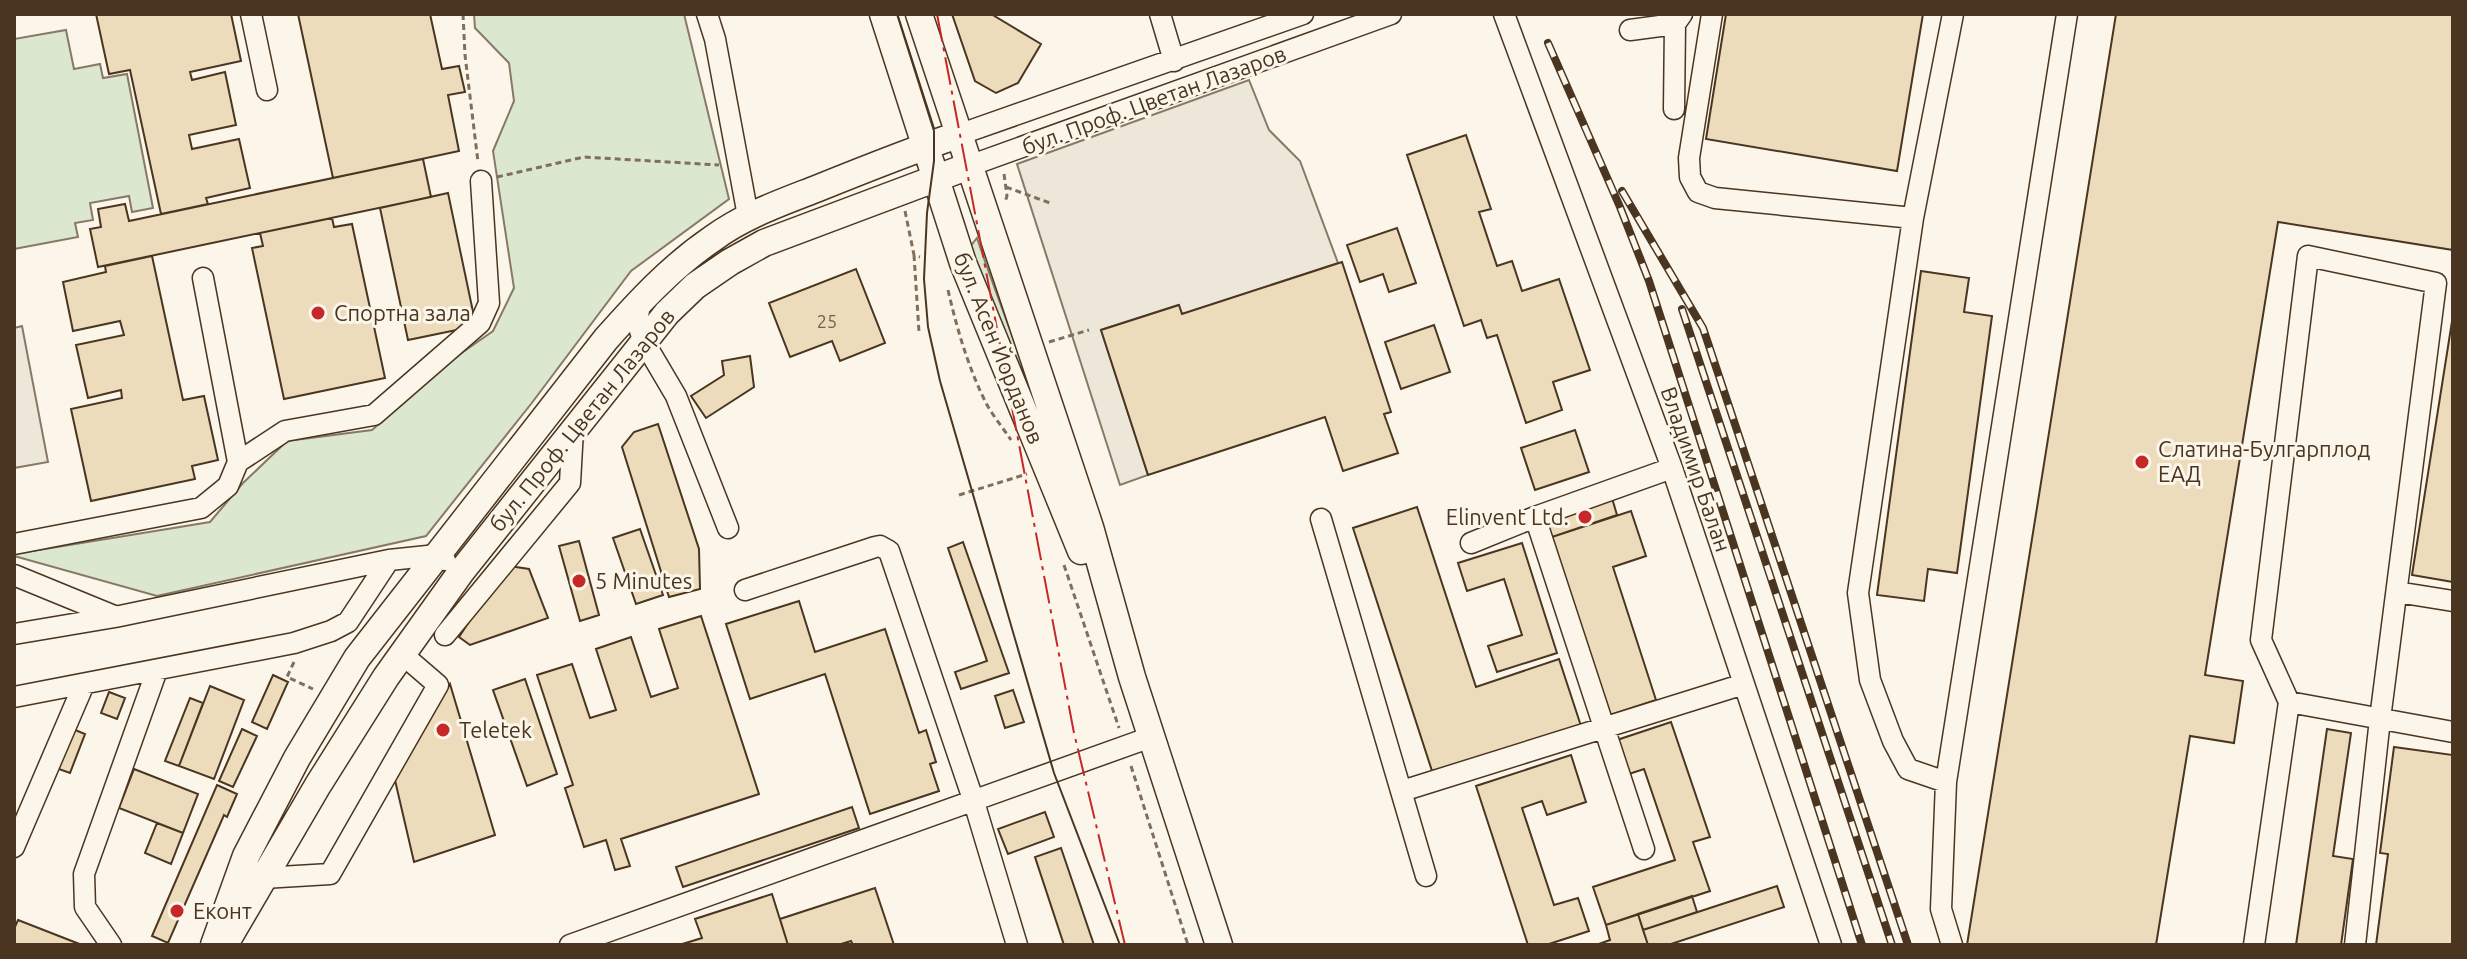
<svg xmlns="http://www.w3.org/2000/svg" width="2467" height="959" font-family="Ubuntu,sans-serif">
	<style>
		.green { fill: #dce7d0; stroke: #887966; stroke-width: 2 }
		.parking { fill: #ede7d9; stroke: #887966; stroke-width: 2 }
		.building { fill: #ecdcbc; stroke: #4a3520; stroke-width: 2 }
		.lines { fill: none; stroke-linecap: round; stroke-linejoin: round }
		.minor-casing { stroke: #4a3520; stroke-width: 23 }
		.major-casing { stroke: #4a3520; stroke-width: 29 }
		.path { stroke: #7f6f5c; stroke-width: 3; stroke-dasharray: 6 4; stroke-linecap: butt }
		.minor { stroke: #fbf6e9; stroke-width: 20 }
		.major { stroke: #fbf6e9; stroke-width: 26 }
		.tram { stroke: #4a3520; stroke-width: 2 }
		.rail-casing { stroke: #4a3520; stroke-width: 8 }
		.rail { stroke: #fbf6e9; stroke-width: 5; stroke-dasharray: 15; stroke-linecap: butt }
		.power { stroke: #c62828; stroke-width: 2; stroke-dasharray: 28 6 4 6; stroke-linecap: butt }
		.poi-dot { fill: #c62828; stroke: #fbf6e9; stroke-width: 3 }
		.labels { text-anchor: middle; stroke-width: 6; stroke-linejoin: round; paint-order: stroke }
		.number-label { font-size: 18px; fill: #725f47 }
		.street-label { font-size: 22px; fill: #4a3520; stroke: #fbf6e9 }
		.poi-label { font-size: 22px; fill: #4a3520; stroke: #fbf6e9; text-anchor: start }
	</style>
	<rect width="100%" height="100%" fill="#fbf6e9"/>
	<!-- green -->
	<path class="green" d="M474,14H684L729,199L631,271L531,404L426,536L157,596L14,556V554L210,522L243,483L287,441L372,430L453,359L493,331L514,288L493,151L514,101L509,63L475,28Z
		M66,30L74,69L100,64L103,78L127,74L153,208L132,212L129,196L90,203L93,220L75,223L78,237L14,249V39Z
		M977,238C1007,327 1043,413 1073,502L969,248Z"/>
	<!-- parking -->
	<path class="parking" d="M1249,80L1269,130L1300,161L1338,263L1182,314L1178,305L1101,330L1148,475L1120,485L1017,164Z
		M22,326L48,462L14,468V328Z"/>
	<!-- building -->
	<path class="building" d="M96,14H231L241,61L190,72L192,80L225,72L236,125L189,135L192,149L239,139L250,188L206,198L208,204L161,214L130,70L109,74Z
		M298,14H430L442,69L459,66L465,92L448,95L459,151L333,178Z
		M952,14H991L1041,44L1018,83L996,93L975,81Z
		M1726,14H1923L1897,171L1706,139Z
		M2116,14H2453V250L2278,222L2205,675L2243,681L2234,743L2190,736L2156,945H1967Z
		M1466,135L1491,209L1479,212L1497,266L1512,261L1522,291L1559,279L1590,370L1553,382L1562,410L1526,423L1497,335L1487,338L1481,320L1464,326L1407,155Z
		M423,159L431,197L98,267L90,229L101,227L98,209L125,204L129,221Z
		M448,193L476,326L408,340L380,208Z
		M332,218L334,227L352,224L385,378L284,399L252,248L263,246L260,233Z
		M1397,228L1416,283L1389,292L1383,274L1360,282L1347,245Z
		M152,256L183,400L204,396L218,460L192,466L195,479L91,501L71,409L122,398L121,390L88,398L76,345L124,335L120,321L73,331L63,282L106,272L105,266Z
		M1342,262L1391,412L1384,414L1398,453L1343,471L1325,417L1148,475L1101,330L1179,305L1182,314Z
		M856,269L885,343L840,361L832,341L790,357L769,303Z
		M1921,271L1969,278L1964,312L1992,316L1957,573L1928,569L1924,601L1877,595Z
		M2453,315V582L2412,575Z
		M1434,325L1450,372L1401,389L1385,342Z
		M750,356L754,387L706,418L691,396L724,375L722,361Z
		M658,424L699,549L700,589L669,597L622,447L634,432Z
		M1575,430L1589,472L1535,490L1521,448Z
		M1612,498L1617,515L1552,537L1547,522Z
		M1417,507L1476,687L1559,659L1581,726L1433,774L1353,528Z
		M1631,511L1646,556L1613,567L1656,700L1610,715L1552,537Z
		M640,529L663,595L636,604L613,538Z
		M579,541L599,615L580,621L559,546Z
		M963,542L1009,673L961,689L955,672L987,661L948,548Z
		M1522,543L1557,653L1497,672L1488,646L1522,635L1504,579L1467,591L1458,563Z
		M509,561L516,567L529,569L548,618L470,645L459,637Z
		M799,601L815,652L885,629L919,733L926,730L936,762L930,764L939,791L870,814L825,674L750,699L726,624Z
		M701,616L759,794L621,839L630,866L615,870L606,840L584,847L565,788L573,785L537,675L572,664L590,718L616,710L596,649L631,637L651,697L678,688L659,629Z
		M273,675L288,682L267,729L252,722Z
		M525,679L557,774L527,786L493,690Z
		M450,684L495,835L414,862L394,776Z
		M210,686L244,700L214,779L179,766Z
		M1013,690L1024,722L1005,728L995,696Z
		M109,692L125,698L117,719L101,713Z
		M190,698L203,703L179,766L165,761Z
		M1671,722L1710,837L1693,842L1710,891L1606,925L1593,887L1675,860L1644,769L1629,774L1617,740Z
		M68,727L85,734L70,773L53,767Z
		M242,729L257,736L233,787L219,781Z
		M2327,729L2351,733L2333,856L2353,859L2341,945H2296Z
		M2394,747L2453,755V945H2376L2388,854L2380,853Z
		M1571,755L1586,802L1547,815L1542,801L1522,808L1554,905L1578,898L1589,931L1546,945H1528L1476,786Z
		M134,769L198,794L183,833L119,808Z
		M217,785L237,794L227,817L224,815L168,943L152,936Z
		M852,807L859,828L683,887L676,867Z
		M1045,812L1054,837L1008,854L998,829Z
		M157,823L183,833L171,864L145,853Z
		M1061,848L1094,945H1064L1035,857Z
		M1777,886L1784,907L1668,945H1648L1643,930Z
		M875,888L894,945H853L851,941L838,945H788L780,919Z
		M772,894L788,945H679L702,938L695,919Z
		M1692,896L1697,912L1643,930L1638,914Z
		M1638,914L1648,945H1596L1610,940L1606,925Z
		M18,920L82,945H14V929Z"/>
	<g class="lines">
		<!-- minor casing -->
		<g class="minor-casing">
			<path id="minor" d="M251,14L267,90
				M707,14L715,39L748,216
				M1160,14L1174,61
				M1504,14L1672,468L1831,945
				M1712,14L1689,158L1690,177L1698,192L1715,198L1913,218
				M1630,30L1675,24L1682,14
				M1674,109L1675,24
				M958,135L1303,14
				M969,166L1391,14
				M641,300L637,321L643,340L676,396L728,528
				M238,462L285,431L374,415L480,323L489,303L481,181
				M1535,517L1644,849
				M1321,519L1426,876
				M1471,543L1535,517L1672,468
				M14,544L201,508L228,486L238,462L203,278
				M14,575L114,616
				M745,590L875,547L880,546L889,551L974,802L1017,945
				M2397,592L2453,601
				M14,634L115,617L389,560L437,555L445,560
				M445,635L570,483L573,429
				M14,697L294,643L331,631L348,622L389,560
				M2289,702L2261,640L2308,256L2436,283L2380,719L2355,945
				M1946,782L1908,769L1893,741L1870,680L1858,593L1913,218L1953,14
				M1402,791L1744,684
				M14,847L84,684
				M263,878L330,874L438,685L402,654
				M111,945L85,907L84,874L157,670
				M570,945L1151,737
				M1952,945L1941,909L1946,782L2067,14
				M2254,945L2289,702L2453,732"/>
		</g>
		<!-- major casing -->
		<g class="major-casing">
			<path id="major" d="M883,14L963,263L1081,551
				M919,14L1090,527L1132,677L1219,945
				M228,939L318,785L386,677L461,572L667,313L695,286L730,262L764,243L969,166
				M214,945L246,856L297,758L357,658L606,339C639,302 671,267 712,239C743,216 780,203 816,189C863,170 910,151 958,135"/>
		</g>
		<!-- path -->
		<path class="path" d="M463,14L465,55L478,162
			M1004,174L1007,196L1005,202
			M497,177L584,157L719,165
			M1006,187L1050,203
			M905,211L914,255L920,257
			M914,255L919,332
			M948,290C957,329 968,367 986,403C993,416 1003,428 1011,440
			M1049,342L1089,330
			M959,495L1027,474
			M1064,565L1119,728
			M294,662L287,677L313,689
			M1131,766L1188,945"/>
		<!-- minor -->
		<use href="#minor" class="minor"/>
		<!-- major -->
		<use href="#major" class="major"/>
		<!-- tram -->
		<path class="tram" d="M897,14L934,131V161L927,213L924,279L928,327L940,381L1054,773L1120,945"/>
		<!-- rail casing -->
		<g class="rail-casing">
			<path id="rail" d="M1548,43L1620,207L1649,281L1862,945
				M1622,191L1703,328L1908,945
				M1682,309L1892,945"/>
		</g>
		<!-- rail -->
		<use href="#rail" class="rail"/>
		<!-- power -->
		<path class="power" d="M937,14L1074,733L1125,945"/>
	</g>
	<!-- markers -->
	<g class="poi-dot">
		<circle cx="318" cy="313" r="8"/>
		<circle cx="2142" cy="462" r="8"/>
		<circle cx="1585" cy="517" r="8"/>
		<circle cx="579" cy="581" r="8"/>
		<circle cx="443" cy="730" r="8"/>
		<circle cx="177" cy="911" r="8"/>
	</g>
	<g class="labels">
		<!-- number labels -->
		<g class="number-label">
			<text x="827" y="328">25</text>
		</g>
		<!-- street labels -->
		<g class="street-label">
			<text transform="translate(1154 100) rotate(-20)" y="8">бул. Проф. Цветан Лазаров</text>
			<text transform="translate(999 348) rotate(68)" y="8">бул. Асен Йорданов</text>
			<text transform="translate(582 420) rotate(-51)" y="8">бул. Проф. Цветан Лазаров</text>
			<text transform="translate(1696 469) rotate(71)" y="8">Владимир Балан</text>
		</g>
		<!-- poi labels -->
		<g class="poi-label">
			<text x="334" y="321">Спортна зала</text>
			<text x="2158" y="457">Слатина-Булгарплод<tspan x="2158" dy="25">ЕАД</tspan></text>
			<text x="1569" y="525" text-anchor="end">Elinvent Ltd.</text>
			<text x="595" y="589">5 Minutes</text>
			<text x="459" y="738">Teletek</text>
			<text x="193" y="919">Еконт</text>
		</g>
	</g>
	<!-- border -->
	<rect width="2467" height="959" fill="none" stroke="#4a3520" stroke-width="32"/>
</svg>
